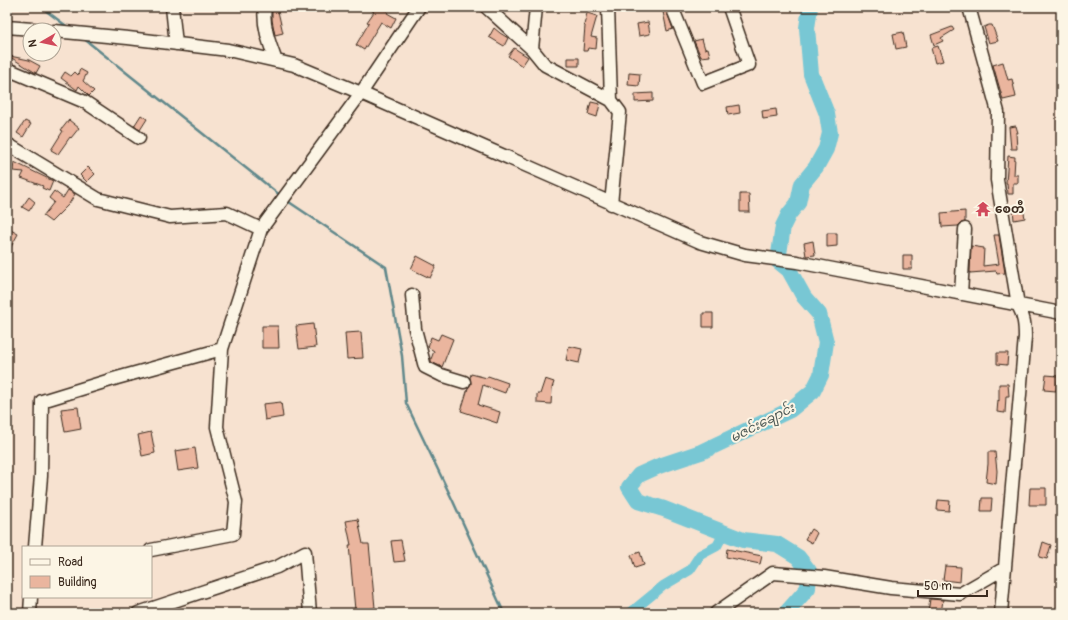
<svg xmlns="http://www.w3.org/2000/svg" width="1068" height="620" font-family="Pangolin,'Noto Sans Myanmar',sans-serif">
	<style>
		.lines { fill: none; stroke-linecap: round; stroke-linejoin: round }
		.stream { stroke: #60888b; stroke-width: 2.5 }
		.canal { stroke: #78c7d4; stroke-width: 10 }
		.river { stroke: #78c7d4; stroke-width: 16 }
		.building { fill: #eab59e; stroke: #3b2a1e }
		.minor-casing { stroke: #3b2a1e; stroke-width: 15 }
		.minor { stroke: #fcf5e5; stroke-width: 12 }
		.labels { text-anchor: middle; stroke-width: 4; stroke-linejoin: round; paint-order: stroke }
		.poi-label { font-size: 12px; font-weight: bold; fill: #3b2a1e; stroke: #fcf5e5; text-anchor: start }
		.water-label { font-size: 13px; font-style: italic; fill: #4d5955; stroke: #fcf5e5 }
	</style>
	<rect width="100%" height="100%" fill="#f7e2d0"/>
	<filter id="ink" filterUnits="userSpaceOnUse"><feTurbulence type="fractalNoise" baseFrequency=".025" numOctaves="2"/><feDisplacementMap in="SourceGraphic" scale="8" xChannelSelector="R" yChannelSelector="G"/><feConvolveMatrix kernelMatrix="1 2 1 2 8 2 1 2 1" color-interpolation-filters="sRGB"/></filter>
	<g filter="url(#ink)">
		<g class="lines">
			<!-- stream -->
			<path class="stream" d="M41,7L69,28
				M83,38L281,196
				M286,200L386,267L402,356L406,403L452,499L504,613"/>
			<!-- canal -->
			<path class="canal" d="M630,613L663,586L690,570L700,555L717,546L724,533"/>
			<!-- river -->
			<path class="river" d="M786,613L808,588L809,571L798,557L777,544L743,540L664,509L638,501L629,487L639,475L659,466L701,452L790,410L813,391L821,375L826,342L819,314L804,297L789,270L778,261L783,226L789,214L798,203L802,184L816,167L826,149L830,133L827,114L811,74L807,28L810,7"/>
		</g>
		<!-- building -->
		<path class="building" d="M272,7H277L283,33L275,35L272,20Z
			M367,7H382L388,12L387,13L396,18L391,28L381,22L364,50L356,45L369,23L367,22L374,12Z
			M662,7H665L673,29L667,31Z
			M587,13L597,16L591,37L597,38L596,49L588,48L587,51H583L585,26L584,25Z
			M648,22L650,34L639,36L637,24Z
			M989,25H992L998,41L989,43L984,27Z
			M952,27L954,30L941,38L943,41L934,45L931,35Z
			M494,28L500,33L508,38L504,46L489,37Z
			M903,32L906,47L896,49L893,34Z
			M702,39L705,49L708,48L710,56L701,57L694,41Z
			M938,46L943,61L935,63L931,48Z
			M514,48L528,57L522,66L508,56Z
			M10,56L29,60L40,66L36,73L10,57Z
			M568,58H579V66H568Z
			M1003,62L1008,80L1012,79L1016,97L1003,100L993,65Z
			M80,69L87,73L83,81L94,91L89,96L79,86L77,90L61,78L65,72L71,76L75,72L78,75Z
			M629,73L640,74L639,86L628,85Z
			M653,93V101L635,102V94Z
			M591,102L600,104L597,117L588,114Z
			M739,105L740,113L728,115L727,107Z
			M776,109L777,117L763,119L762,111Z
			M141,115L147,119L140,130L134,126Z
			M69,120L79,128L71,138L70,137L58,154L51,150L63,131L61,130Z
			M25,121L31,124L23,137L17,133Z
			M1016,126L1018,133H1016L1017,149H1011L1009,127Z
			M1008,156L1015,157L1014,175H1018V183H1013V194H1008L1007,183H1006Z
			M14,162L53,181L49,191L42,188L43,186L21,178L24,172L13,171Z
			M88,167L95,174L87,182L80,175Z
			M68,190L75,194L69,204L51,222L43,216L54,202L49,198L54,191L63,198Z
			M740,194H749L750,212H740Z
			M29,197L35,202L29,211L22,207Z
			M1023,208L1025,218L1014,220L1013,209Z
			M965,211V222L961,223L958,226L942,227L941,213Z
			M7,228L18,234L7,254Z
			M827,233H837V246L827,247Z
			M994,235H999L1005,273L997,274L996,271L970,273L971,246L984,248L983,266L999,264Z
			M813,241L815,255L806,256L804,243Z
			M903,255H912V269H903Z
			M417,256L436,266L430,278L411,269Z
			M703,313H713V327H703Z
			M313,324L316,347L299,349L296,326Z
			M262,326H278L279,348H262Z
			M361,332L363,358L347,359L345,333Z
			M441,334L453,339L442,367L431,362V359L434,351L428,347L431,337L438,340Z
			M569,346L582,349L579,363L566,360Z
			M997,353H1008L1007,365L997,364Z
			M471,374L487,378L488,376L508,383L505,393L483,385L478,405L500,412L497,423L461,411L468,388L471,384L470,378Z
			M1046,375L1058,376L1056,391L1044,390Z
			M545,379L554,382L552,388L551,404L537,403V394H540Z
			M999,384H1008L1009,396H1006L1005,413L997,412L998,400L999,401Z
			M281,402L283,417L265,420L263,404Z
			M78,407L81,429L65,432L61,409Z
			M151,432L155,453L142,456L138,435Z
			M195,448L198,468L178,471L175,451Z
			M988,452H995L997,471L996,484L986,482L988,464Z
			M1030,488H1046V505H1029Z
			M982,498H992L991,511H981Z
			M938,500L950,501L949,511L937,510Z
			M358,519L363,544H369L375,608L355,610L349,545H351L346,521Z
			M811,529L817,533L812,543L805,539Z
			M401,540L405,561L394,562L391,541Z
			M1043,542L1051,545L1047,559L1039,557Z
			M727,549L762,556L760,564L726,557Z
			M640,552L644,565L635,568L631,555Z
			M945,566L961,567L960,582L943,580Z
			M930,599L943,600L941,613H928Z"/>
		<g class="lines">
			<!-- minor casing -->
			<g class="minor-casing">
				<path id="minor" d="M172,7L176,44
					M265,7C262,25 270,45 276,61
					M486,7L532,49L545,65L611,100L608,7
					M672,7L703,83L749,65L729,7
					M969,7L998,112L997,180L1018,305C1024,316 1025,325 1025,337L1001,613
					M7,27L44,30
					M54,31L128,38L228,50L294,65L361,93L700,242L745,255L797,262L1061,313
					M532,49L536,7
					M7,69L85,102L139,138
					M7,144L98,199L170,217L227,213L261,229
					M611,204L620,112L611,100
					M961,294L965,229
					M412,295L415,329L425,367L441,375L464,382
					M35,547L41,476L42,401L117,378L222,349L261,229L361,93L419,7
					M151,550L233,534L236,502L217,427L222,349
					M30,613L31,597
					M138,613L277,567L305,552L310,613
					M716,613L773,573L824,577L891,588L960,594L1005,568"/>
			</g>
			<!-- minor -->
			<use href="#minor" class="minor"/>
		</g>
	</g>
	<!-- icons -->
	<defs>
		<g id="temple-bare" transform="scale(1.2)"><path d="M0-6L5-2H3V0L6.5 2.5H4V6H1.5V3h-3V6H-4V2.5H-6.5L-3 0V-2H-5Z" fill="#d1495b" stroke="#fcf5e5" stroke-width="2.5" paint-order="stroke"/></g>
	</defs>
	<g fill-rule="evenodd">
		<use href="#temple-bare" x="983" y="209"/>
	</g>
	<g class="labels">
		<!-- poi labels -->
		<g class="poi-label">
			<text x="995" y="213">စေတီ</text>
		</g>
		<!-- water labels -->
		<g class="water-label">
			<text transform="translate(762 422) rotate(-27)" y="5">မဇင်းချောင်း</text>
		</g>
	</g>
	<!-- margin -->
	<rect width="1068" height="620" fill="none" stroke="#fcf5e5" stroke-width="24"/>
	<rect x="12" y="12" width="1044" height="596" fill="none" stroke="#3b2a1e" stroke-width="1.5" filter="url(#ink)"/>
	<!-- legend -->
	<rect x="22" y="546" width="130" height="52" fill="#fcf5e5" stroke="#afa495"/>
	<rect x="30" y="559" width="20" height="6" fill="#fcf5e5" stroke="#afa495"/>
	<text x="58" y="566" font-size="12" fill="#3b2a1e">Road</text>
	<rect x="30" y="576" width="20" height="12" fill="#eab59e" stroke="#afa495"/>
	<text x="58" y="586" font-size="12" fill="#3b2a1e">Building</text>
	<!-- north arrow -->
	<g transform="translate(42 42) rotate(261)"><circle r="19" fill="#fcf5e5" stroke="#afa495"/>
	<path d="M0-3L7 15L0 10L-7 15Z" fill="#d1495b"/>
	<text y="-6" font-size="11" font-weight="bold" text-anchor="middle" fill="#3b2a1e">N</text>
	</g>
	<!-- scale -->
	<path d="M918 590v6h69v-6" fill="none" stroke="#3b2a1e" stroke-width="2"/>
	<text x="924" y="590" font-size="12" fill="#3b2a1e" stroke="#fcf5e5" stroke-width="3" paint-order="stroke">50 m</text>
</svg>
